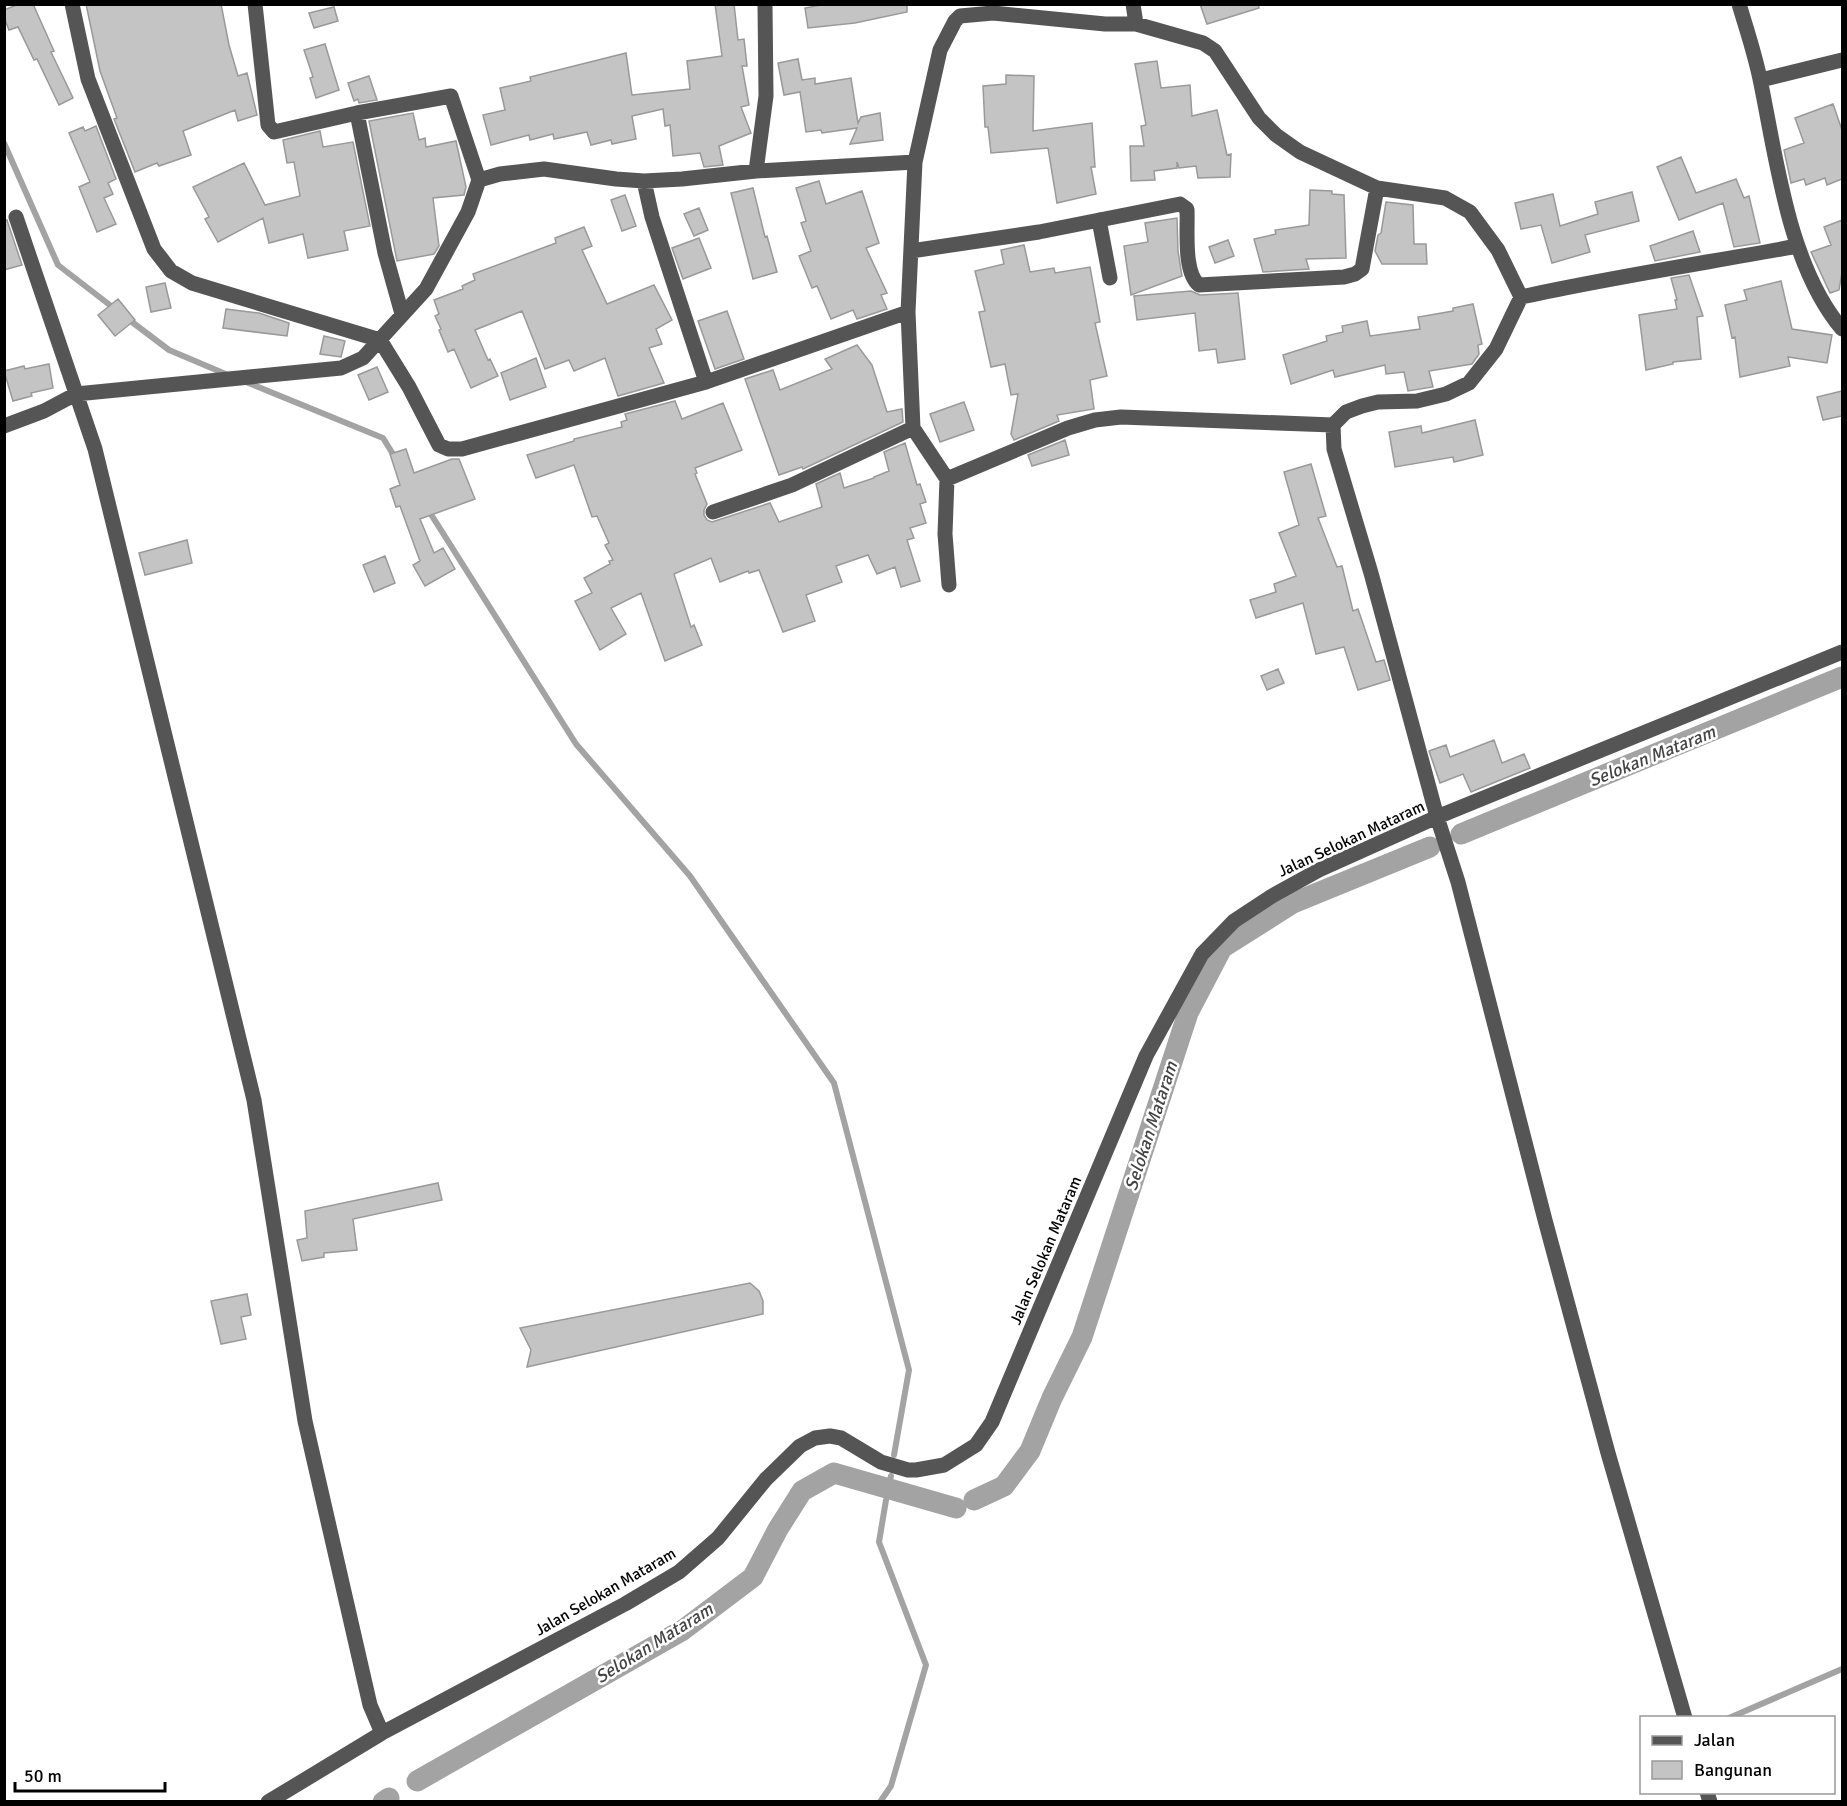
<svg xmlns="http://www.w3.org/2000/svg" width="1847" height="1806" font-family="Signika,sans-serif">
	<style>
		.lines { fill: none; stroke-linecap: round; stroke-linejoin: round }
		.stream { stroke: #a3a3a3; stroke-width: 6 }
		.canal { stroke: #a3a3a3; stroke-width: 21 }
		.building { fill: #c4c4c4; stroke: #999; stroke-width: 1.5 }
		.minor { stroke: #555; stroke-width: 15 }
		.labels { text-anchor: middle; stroke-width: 5; stroke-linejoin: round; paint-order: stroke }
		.street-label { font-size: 16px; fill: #000; stroke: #fff }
		.water-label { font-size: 18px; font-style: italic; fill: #444; stroke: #fff }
	</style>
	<rect width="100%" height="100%" fill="#fff"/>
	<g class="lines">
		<!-- stream -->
		<path class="stream" d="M4,143L58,265L115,309
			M128,319L169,350L228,375
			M246,382L383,438L396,459
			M427,508L576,744L690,876L834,1083L909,1370L894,1455
			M890,1480L891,1476
			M1729,1718L1842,1669
			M880,1802L891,1786L926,1665L879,1542L886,1500"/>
		<!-- canal -->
		<path class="canal" d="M1461,834L1842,677
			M974,1500L1004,1486L1030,1451L1052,1398L1082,1337L1188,1013L1222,948L1293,903L1430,847
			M417,1781L683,1630L753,1577L778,1529L802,1491L834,1473L956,1508
			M383,1802L389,1798"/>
	</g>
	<!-- building -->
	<path class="building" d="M19,4H33L54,51L51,52L73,98L59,105L37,59L34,60L18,27L9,30L4,17V10Z
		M86,4H221L229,45L238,76L247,73L257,115L238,121L235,110L183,131L191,155L159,166L157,163L135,172L114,119L117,118L100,71Z
		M715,4H734L738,40L744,39L747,66H742L749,105L741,107L751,133L719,146L723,165L704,167L700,153L673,156L670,125L665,126L663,109L632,116L636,139L612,144L611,140L591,145L587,132L554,139L553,134L530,140L529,135L491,145L483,115L505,110L500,88L531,81L530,77L626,53L632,95L690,89L687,61L722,56Z
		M826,4H907V12L855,23L808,28L805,8Z
		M1200,4H1258L1259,8L1207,24Z
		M334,7L338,21L314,28L309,13Z
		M325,44L339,90L316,98L310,78L313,77L304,50Z
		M798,59L802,80L815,78V84L851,78L858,123L861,117L880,113L883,140L850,144L857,128L822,133L821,130L806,132L800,92L784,95L778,63Z
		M1157,61L1161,88L1190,85L1192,116L1217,110L1227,155L1231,154L1230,177L1198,178L1196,166L1179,168L1177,162V168L1154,171L1155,180L1131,181L1130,146H1144L1141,126L1146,125L1135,64Z
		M1006,75L1034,76L1033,131L1092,123L1095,167H1091L1096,194L1057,203L1048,148L991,153L988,127H985L983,86L1006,84Z
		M369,76L377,100L359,103L358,99L354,101L348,83Z
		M1833,104L1842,130V179L1827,185L1825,178L1806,185L1804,179L1791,183L1784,150L1804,143L1795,118Z
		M413,113L419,140L425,138L426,147L456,141L466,187L464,195L433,198L439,246L434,254L397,261L369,121Z
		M96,126L116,179L108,183L113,194L104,198L116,224L97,232L79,187L90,182L69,133L83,127L85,131Z
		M320,131L323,147L353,142L370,226L344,231L348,250L308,258L303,234L269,243L263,218L218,242L205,219L209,217L193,187L244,163L265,205L300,196L294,162L287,163L283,140Z
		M1681,157L1696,193L1736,179L1744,198L1749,196L1760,243L1734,247L1723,203L1679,220L1657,167Z
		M819,181L826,204L862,191L879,243L866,248L887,293L881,295L887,309L857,319L853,310L831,319L817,286L812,288L799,256L811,251L801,223L806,221L796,188Z
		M753,188L765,237L767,236L777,272L753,279L731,193Z
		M1310,190L1332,191V194L1344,195L1346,258L1306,259L1309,269L1263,272L1254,239L1276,234L1275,230L1309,225Z
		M1632,192L1639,221L1585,235L1590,252L1552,263L1541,225L1521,229L1515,203L1553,194L1560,226L1598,214L1595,202Z
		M625,195L636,226L622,231L611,200Z
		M1386,202L1413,205L1414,244H1426L1427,264H1382L1375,251L1378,235L1381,233Z
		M699,208L708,230L694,236L684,214Z
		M1177,218L1178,251L1182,276L1131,295L1124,246L1148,242L1145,223Z
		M7,220L22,265L4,270V221Z
		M1842,220V272L1839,290L1830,293L1811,252L1831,245L1824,227Z
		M584,227L592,246L582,250L607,304L654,285L672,320L656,329L662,344L649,348L664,383L618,396L605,358L574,371L569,360L545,369L522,311L475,330L488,360L490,359L498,376L471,388L454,349L448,352L439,330L441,329L435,316L439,314L434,300L463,289L462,286L475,280L473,274L556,243L555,238Z
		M1693,231L1700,252L1655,261L1650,246Z
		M699,238L711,268L683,279L672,248Z
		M1228,240L1234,256L1215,263L1209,247Z
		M1024,245L1030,272L1054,268L1055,273L1090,267L1100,322L1095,323L1107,376L1090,380L1094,409L1057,415L1059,421L1014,440L1011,434L1018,394L1011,395L1005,364L991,367L979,312L985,311L975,271L1004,264L1001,250Z
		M1689,275L1703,316L1697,317L1701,359L1673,362V364L1646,370L1639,315L1677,309L1675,300H1677L1671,278Z
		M1781,281L1792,329L1832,335L1827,363L1788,357L1790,366L1740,377L1735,337L1732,338L1725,305L1747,300L1744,290Z
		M165,283L171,308L151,312L146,287Z
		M1191,291L1200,295L1238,293L1245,359L1218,363L1216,349L1199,351L1195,313L1137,320L1134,296Z
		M118,299L135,320L115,336L98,315Z
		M1473,304L1482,344L1478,345L1479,354L1472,364L1429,371L1433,387L1408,391L1404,372L1386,374L1385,365L1335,377L1333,370L1291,384L1283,355L1327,341L1326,336L1343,332L1342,326L1367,321L1370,336L1420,329L1418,317L1453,311V308Z
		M226,309L259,313L289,323L287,336L223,328Z
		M727,311L744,359L715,369L698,321Z
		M324,336L345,341L341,357L320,354Z
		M857,345L872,365L887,412L902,409L903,422L803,469L802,467L779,475L745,379L773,370L780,390L832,369L825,359Z
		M536,358L546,387L510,400L501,373Z
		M49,364L53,388L31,393L32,396L13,401L4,371L24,366L25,369Z
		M377,367L388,392L369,400L358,375Z
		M1842,391V416L1823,420L1817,397Z
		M675,401L682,419L723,403L742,450L695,468L697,473L695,474L707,504L704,510V515L707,520L712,522L770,503L779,522L822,507L816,484L840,473L844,488L874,478V477L889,471L884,452L905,443L917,485L920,484L926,502L920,504L926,523L910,528L914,538L907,540L920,581L901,587L895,567L877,574L868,555L836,566L842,582L806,595L815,621L783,632L759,570L749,573L748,571L720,582L711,558L674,574L691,627L694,625L702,645L665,661L641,593L611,608L626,634L600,650L575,601L592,593L584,578L610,564L609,561L613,560L605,545L609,543L597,516L592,517L574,465L536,478L527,455L574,441V439L622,427L621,422L627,420L625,414Z
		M964,402L974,430L940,442L930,414Z
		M1475,420L1483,455L1454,462L1453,457L1395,467L1389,432L1421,426L1422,433Z
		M1065,440L1069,455L1032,466L1028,455Z
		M406,449L414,473L452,459H459L475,499L420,519L434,553L443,548L455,569L425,586L413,565L420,561L400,506L396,507L390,489L400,485L390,454Z
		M1311,464L1326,516L1318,518L1337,567L1342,566L1353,611L1358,609L1376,662L1384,660L1390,680L1358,690L1344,647L1316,654L1303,603L1256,618L1250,600L1276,592L1274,584L1296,576L1279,533L1299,525L1284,472Z
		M187,540L192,563L145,575L139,553Z
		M385,556L395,583L374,592L363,565Z
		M1278,669L1284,683L1267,690L1261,676Z
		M1494,740L1502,763L1524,754L1530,768L1471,792L1463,774L1440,783L1429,751L1446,745L1450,757Z
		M438,1183L442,1200L353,1219L357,1250L324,1253V1257L302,1261L297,1240L307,1238L305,1211Z
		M750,1283L759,1291L763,1301V1314L527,1367L531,1350L520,1328Z
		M247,1294L251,1315L241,1317L246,1339L221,1344L211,1301Z"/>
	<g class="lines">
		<!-- minor -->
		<path class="minor" d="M72,4L88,79L154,249L171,271L192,283L380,340L409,387L439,445L448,449H462L706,382L908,312
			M1133,4L1136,24
			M1739,4C1747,31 1756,57 1761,84C1777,162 1789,266 1842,329
			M1761,80L1842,60
			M357,113L385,253L402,314
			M756,171L766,96L765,4
			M479,180L500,174L544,169L616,179L644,181L682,179L756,171L915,162
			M644,181L652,217L706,382
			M16,217L95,449L254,1100L305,1421L370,1705L382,1733
			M1099,220L1110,278
			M911,251L1039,232L1180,204L1187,209C1188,229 1183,272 1199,285L1344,277L1355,274L1362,269L1377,188
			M1521,297L1496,349L1469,383L1446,394L1417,401L1378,402L1362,406L1346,412L1333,425L1334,449L1371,573L1437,817L1458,882L1545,1220L1608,1453L1685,1718
			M1333,425L1121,417L1095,420L1068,428L947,479L913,428L908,312L915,162L940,50L955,21L960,16L993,13L1105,24H1136L1203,43L1215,51L1259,118L1276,135L1300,152L1377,188L1445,198L1470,212L1498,250L1521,297C1612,277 1705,263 1798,246
			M4,426L44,411L76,394L341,368L363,358L426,289L468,212L479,180L451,96L357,113L274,132L268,125L255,4
			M947,479L945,534L949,585
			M713,512L792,485L913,428
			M1707,1792L1710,1802
			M268,1802L382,1733L625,1604L679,1572L718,1538L766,1479L800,1446L815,1438L830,1436L841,1438L881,1462L908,1470H916L944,1465L976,1445L992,1422L1146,1056L1202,954L1234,921L1272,896L1319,870L1437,817L1842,652"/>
	</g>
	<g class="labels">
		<!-- street labels -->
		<g class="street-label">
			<text transform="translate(1351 838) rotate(-25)" y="6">Jalan Selokan Mataram</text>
			<text transform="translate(1045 1250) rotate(-67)" y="6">Jalan Selokan Mataram</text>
			<text transform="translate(605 1591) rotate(-30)" y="6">Jalan Selokan Mataram</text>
		</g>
		<!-- water labels -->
		<g class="water-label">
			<text transform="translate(1652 756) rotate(-22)" y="6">Selokan Mataram</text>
			<text transform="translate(1151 1126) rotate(-72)" y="6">Selokan Mataram</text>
			<text transform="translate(654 1643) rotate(-32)" y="6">Selokan Mataram</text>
		</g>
	</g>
	<!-- border -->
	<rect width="1847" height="1806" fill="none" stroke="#000000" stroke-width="12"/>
	<!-- legend -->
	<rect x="1640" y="1716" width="195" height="78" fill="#ffffff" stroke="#999999" stroke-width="1.5"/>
	<rect x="1652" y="1736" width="30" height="9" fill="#555555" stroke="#999999" stroke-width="1.5"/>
	<text x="1694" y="1746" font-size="18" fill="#000000">Jalan</text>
	<rect x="1652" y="1761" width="30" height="18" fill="#c4c4c4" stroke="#999999" stroke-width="1.5"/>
	<text x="1694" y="1776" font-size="18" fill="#000000">Bangunan</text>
	<!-- scale -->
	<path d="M15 1782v9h150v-9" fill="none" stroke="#000000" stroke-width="3"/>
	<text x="24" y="1782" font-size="18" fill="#000000" stroke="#ffffff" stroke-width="4.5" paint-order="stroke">50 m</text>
</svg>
